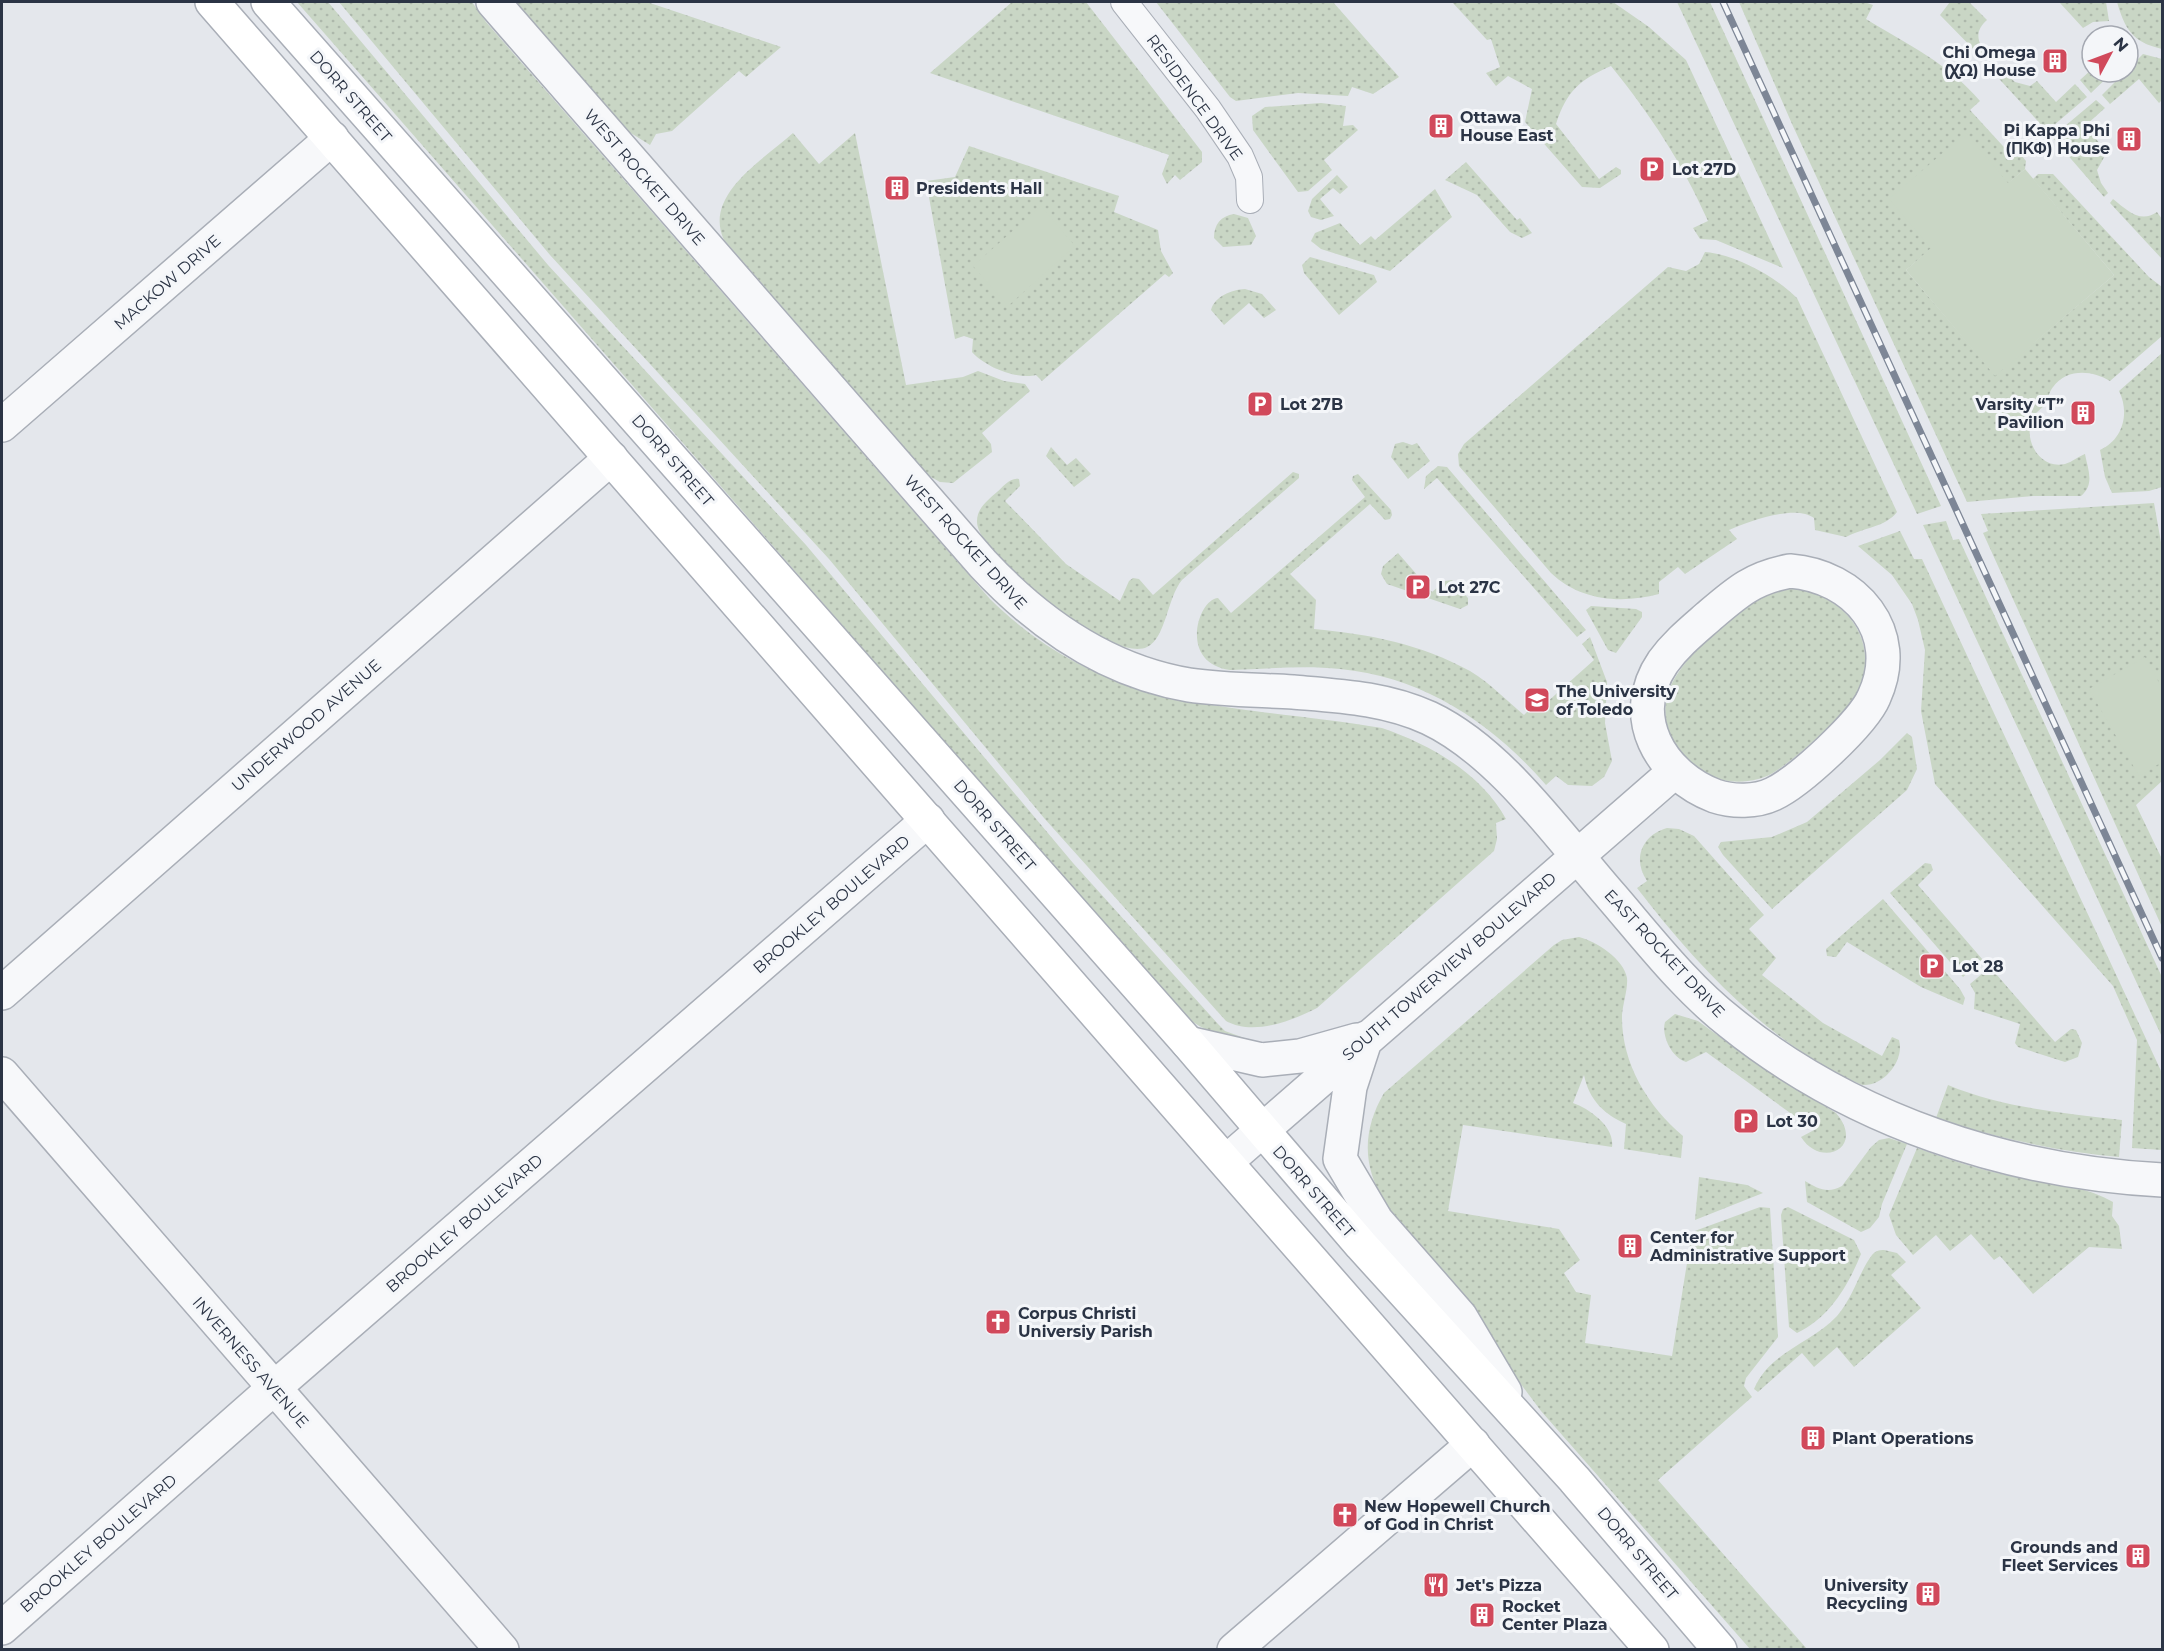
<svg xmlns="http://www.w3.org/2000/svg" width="2164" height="1651" font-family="Montserrat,sans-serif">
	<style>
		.grass { fill: url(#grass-dots) }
		.garden { fill: #c9d6c5 }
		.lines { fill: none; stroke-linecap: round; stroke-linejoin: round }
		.pedestrian-casing { stroke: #a9aeb7; stroke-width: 28 }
		.minor-casing { stroke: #a9aeb7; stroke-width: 36 }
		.secondary-casing { stroke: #a9aeb7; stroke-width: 36 }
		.pedestrian { stroke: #f7f8fa; stroke-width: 26 }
		.minor { stroke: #f7f8fa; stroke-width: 33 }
		.secondary { stroke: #fff; stroke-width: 33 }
		.rail-casing { stroke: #7d8696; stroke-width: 7 }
		.rail { stroke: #f4f6f9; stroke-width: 4.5; stroke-dasharray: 14; stroke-linecap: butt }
		.labels { text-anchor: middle; stroke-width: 6; stroke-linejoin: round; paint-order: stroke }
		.poi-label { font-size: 16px; font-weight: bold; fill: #2b3445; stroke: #f4f6f9; text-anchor: start }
		.street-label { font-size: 16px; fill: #2b3445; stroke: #f4f6f9 }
	</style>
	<defs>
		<pattern id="grass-dots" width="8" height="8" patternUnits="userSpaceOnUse" patternTransform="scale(1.5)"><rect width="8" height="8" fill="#c9d6c5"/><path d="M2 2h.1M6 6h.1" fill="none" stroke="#adb8ab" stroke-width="1.8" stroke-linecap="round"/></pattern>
	</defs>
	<rect width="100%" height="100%" fill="#e4e7ec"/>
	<!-- grass -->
	<path class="grass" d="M297,2H328L548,265L806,545L1073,863L1218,1024L1225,1031L1247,1039C1220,1037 1198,1030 1179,1010Z
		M339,2H472L486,22L990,599C1107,714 1232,703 1382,728C1429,744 1481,773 1506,819L1496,823L1497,839L1494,851L1317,1008C1292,1021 1253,1036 1226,1021L1044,818L829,559L550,255Z
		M514,2H647L781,47L746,77L739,71L672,131L656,134L650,145L626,130Z
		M1012,2H1086L1202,152V162L1180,180L1175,175L1167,184L1162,174L1169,155L930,73Z
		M1156,2H1333L1399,77L1373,94L1352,87L1348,96L1298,93L1236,101L1230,97Z
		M1452,2H1613L1649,27L1686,60L1783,268L1716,240L1700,239L1693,228L1708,221C1681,161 1652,117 1611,66C1579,80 1567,91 1556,124L1599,179L1616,167L1621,170V174L1600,188L1582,187L1525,122L1532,89L1508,76L1496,86L1486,73L1500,67L1491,39L1487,40Z
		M1677,2H1710L1941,506L1917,514Z
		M1739,2H1864L1873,5L1866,19C1907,44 1949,64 1980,101L1970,110L2013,157L2022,156L2026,161L2025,169L1906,270L1995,375L2114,275L2033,179L2038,174H2053L2149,277L2162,287V336L2110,381C2092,370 2067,368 2053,387C2049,392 2048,399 2045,404C2042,409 2035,412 2033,418C2022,438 2039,470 2065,464C2072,462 2079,456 2085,454C2088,470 2095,484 2081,496H2033L1967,502L1792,124Z
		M1950,2H1969L1987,20C1973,32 1978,44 1988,56L1984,60L1940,15Z
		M2062,2H2106L2109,21L2093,22L2083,28L2060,3Z
		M2117,2H2162V49C2132,42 2125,29 2117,2Z
		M2143,54L2162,59V100L2159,103L2139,79L2110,104L2102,95Z
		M1995,64L2015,82L2030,86L2037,81L2056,102L2075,84L2087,97L2047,131L1990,69Z
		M2092,69V72H2113L2091,93L2080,80Z
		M2096,100L2105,108L2085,126L2107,152L2097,170L2101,183L2108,193L2104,197L2052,137Z
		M1321,103L1346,106L1343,126L1353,125L1358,130L1324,160L1332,170L1308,191L1298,192L1253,130L1252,116L1265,107Z
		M793,133L819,164L855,133L906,385L963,377L978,371L1004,381L1025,384L1030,391L982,433L991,444L992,452L953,483L940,482L929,476L724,240C703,195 763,160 793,133Z
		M969,146L1119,196L1114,212L1158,230L1161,251L1173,273L1169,277L1165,274L1042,381L1036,375C1018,380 985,367 972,352L973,339L964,336L955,339L926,181L955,177Z
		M1466,162L1517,220L1520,218L1532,233L1522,238L1510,232L1477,195L1445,180Z
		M1337,175L1348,187L1340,194L1333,188L1320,199L1334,216L1321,220L1311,217L1308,211L1312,199Z
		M1435,189L1452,217L1390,271L1321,249L1311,241L1315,233L1340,223L1360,245L1371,236L1375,240Z
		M2113,199C2127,210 2140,224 2157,212L2162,219V259L2110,203Z
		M1234,214L1248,218L1256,236L1251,245L1223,247L1214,238C1214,224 1221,216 1234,214Z
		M1705,252C1737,255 1774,276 1797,298L1897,512C1886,527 1862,528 1846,537L1815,530L1814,518C1796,504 1749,521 1729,530L1737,539L1685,574L1678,567L1659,582V594C1622,604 1580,601 1551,573L1459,466L1458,454L1464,444L1668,267L1686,271L1699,264Z
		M1310,257L1374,275L1377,282L1339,315L1304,273L1302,265Z
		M1245,289L1262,294L1276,310L1264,318L1249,303L1224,325L1211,310C1215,296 1231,290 1245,289Z
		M2162,353V487L2149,491L2112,493L2105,477L2100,450C2123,440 2130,413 2119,391Z
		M1403,442L1412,445L1417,443L1430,461L1408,479L1391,457L1395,444Z
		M1051,447L1067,465L1076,458L1091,474L1074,487L1046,456Z
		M1438,466L1447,467L1586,630L1577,637L1437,478L1424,489L1426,476Z
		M1293,472L1299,474V478L1182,580C1167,598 1166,638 1147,647C1112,665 976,556 977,521C977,508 988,500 997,492C1003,487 1010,477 1019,479L1020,486L1005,501L1066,564L1120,601L1129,581L1133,578L1139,579L1153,595Z
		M1358,474L1391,510L1392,515L1390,519L1385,520L1370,504L1290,574L1316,600L1314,629C1369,634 1421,644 1470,671C1490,683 1506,700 1524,715L1540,699L1546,703L1594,660L1582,644L1590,637L1607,682L1605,723L1612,761L1604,777L1592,786L1568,785L1556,776L1546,785C1492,723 1424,677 1340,669C1304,665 1266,669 1230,670C1178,663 1198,599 1218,598L1231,613L1365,497L1352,480L1353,476Z
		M2154,503L2162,548V781L2136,805L2162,859V927L1983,533L1988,531L1981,514Z
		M1946,521L1953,540L1959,539L2162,977V1037L1923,525Z
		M1900,531L1914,559H1922L2162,1073V1150L2132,1148L2137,1040L2113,986L1935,784L1921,711L1925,650L1918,620L1912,604L1892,575L1858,546Z
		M1398,553L1432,592L1445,581L1452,580L1468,598V605L1460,609L1387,584L1381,574L1383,566Z
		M1790,588C1842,593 1881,637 1859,690C1851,710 1788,767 1767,776C1753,782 1737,783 1723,780C1705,776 1685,763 1676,747C1646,695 1685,660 1721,628C1743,609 1761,593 1790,588Z
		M1591,606L1636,609L1642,612V617L1616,653L1608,650L1586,610Z
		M1907,733L1912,737L1917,769L1907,790L1772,909L1723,855L1718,847L1721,842L1772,837L1807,822L1880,760Z
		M1667,828L1679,829L1694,836L1764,915L1749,929L1776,958L1762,975L1823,1023L1882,1056L1892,1037L1899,1040C1905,1061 1883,1087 1862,1085C1770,1045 1697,966 1637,888L1647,881C1632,859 1642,835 1667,828Z
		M1925,863L1931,864L1933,870L1918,885L1983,960L1963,977L1890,893Z
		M1883,899L1960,989L1965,998L1963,1005L1921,987L1847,942L1836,957L1827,956L1826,949Z
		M1579,937C1596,941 1624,959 1627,978C1628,989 1623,1003 1622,1015C1621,1062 1647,1106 1683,1136L1681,1158L1624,1149L1626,1124C1604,1114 1589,1100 1584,1075L1573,1103C1590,1109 1615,1127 1612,1147L1463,1125L1448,1211L1559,1229L1580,1260L1564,1273L1576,1292L1591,1295L1585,1343L1672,1356L1692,1232L1760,1207L1770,1208L1778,1337L1746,1378L1744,1386L1752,1397L1658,1480L1807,1649H1750L1541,1411L1386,1204C1362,1167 1362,1131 1384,1093L1554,945L1562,940Z
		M1990,967L2055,1042L2071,1029L2076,1030L2082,1043L2078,1057L2065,1062L2018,1047L2015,1043L2020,1024L1974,1009L1975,993L1970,984Z
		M1675,1014L1698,1021L1753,1061L1836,1113C1866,1148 1821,1169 1801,1137L1816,1129L1793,1115L1706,1052L1686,1062C1672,1058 1661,1036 1665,1022Z
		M1948,1085C2003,1108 2063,1113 2122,1120L2119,1157C2056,1151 1996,1138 1936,1118Z
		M1889,1138L1907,1144L1882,1204L1879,1217L1870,1228L1861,1232L1807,1202L1805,1181C1818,1189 1828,1194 1842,1186L1871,1147L1879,1140Z
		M1917,1148C1944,1158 1972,1167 2001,1174C2038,1182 2080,1183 2113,1202L2112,1216L2119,1226L2122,1249L2089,1247L2033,1294L2000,1256L1994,1260L1971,1234L1950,1251L1936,1235L1913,1255L1896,1235L1889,1215Z
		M1699,1177L1747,1185L1763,1193L1695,1220Z
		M1788,1207L1854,1240L1861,1254C1848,1286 1829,1318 1797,1333L1789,1327L1781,1215L1783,1209Z
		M1884,1250L1897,1253L1906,1262L1891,1275L1921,1308L1854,1367L1837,1347L1814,1367L1802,1353L1758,1392L1754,1389C1770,1351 1811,1344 1837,1316C1853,1298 1859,1272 1872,1255C1875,1251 1879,1250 1884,1250Z"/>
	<!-- garden -->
	<path class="garden" d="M1966,133L2008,183L2025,169L2114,275L1995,376L1906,270L1931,248L1889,199Z
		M1041,206L1075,246L1008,306L973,266Z
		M2145,657L2162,688V762L2139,776L2089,689Z"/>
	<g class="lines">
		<!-- pedestrian casing -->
		<g class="pedestrian-casing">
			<path id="pedestrian" d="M1124,2L1208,109L1240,156L1249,177L1250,200"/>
		</g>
		<!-- minor casing -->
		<g class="minor-casing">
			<path id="minor" d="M493,2L983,564C1039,624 1106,671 1189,685C1223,690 1259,690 1293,692C1340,696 1385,698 1429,718C1501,752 1560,838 1612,897C1649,940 1686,988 1731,1023C1853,1121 2008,1172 2162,1180
				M2,425L332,138
				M1790,571C1855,576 1904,632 1874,697C1863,723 1799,782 1773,794C1756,802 1733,802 1715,796C1660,775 1626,716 1663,662C1676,644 1692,631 1708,617C1736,593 1752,578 1790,571Z
				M2,993L611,458
				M1366,1038L1350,1087L1340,1159L1376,1220L1460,1316L1505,1392
				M1188,1043L1262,1060L1300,1056L1357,1040
				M2,1074L502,1650
				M1226,1162L1674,772
				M2,1628L274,1388L928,820
				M1234,1650L1473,1444"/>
		</g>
		<!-- secondary casing -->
		<g class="secondary-casing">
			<path id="secondary" d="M212,2L1652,1650
				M268,2L1188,1043L1361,1245L1574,1479L1720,1650"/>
		</g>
		<!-- pedestrian -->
		<use href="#pedestrian" class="pedestrian"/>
		<!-- minor -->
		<use href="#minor" class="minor"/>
		<!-- secondary -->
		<use href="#secondary" class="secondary"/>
		<!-- rail casing -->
		<g class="rail-casing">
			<path id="rail" d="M1723,2L2162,958"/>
		</g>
		<!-- rail -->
		<use href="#rail" class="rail"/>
	</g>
	<!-- icons -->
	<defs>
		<g id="building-square" transform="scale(1.35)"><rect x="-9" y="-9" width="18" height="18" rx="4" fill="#d1495b" stroke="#f4f6f9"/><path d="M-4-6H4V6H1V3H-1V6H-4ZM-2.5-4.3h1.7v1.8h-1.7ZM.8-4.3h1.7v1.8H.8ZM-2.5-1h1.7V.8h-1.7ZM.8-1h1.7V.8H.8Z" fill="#fff"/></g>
		<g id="parking-square" transform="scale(1.35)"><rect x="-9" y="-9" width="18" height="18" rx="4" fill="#d1495b" stroke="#f4f6f9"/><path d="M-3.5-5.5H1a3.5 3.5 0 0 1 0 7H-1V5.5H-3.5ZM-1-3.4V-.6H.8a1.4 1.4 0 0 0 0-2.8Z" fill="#fff"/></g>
		<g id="university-square" transform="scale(1.35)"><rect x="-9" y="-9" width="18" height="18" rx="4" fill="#d1495b" stroke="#f4f6f9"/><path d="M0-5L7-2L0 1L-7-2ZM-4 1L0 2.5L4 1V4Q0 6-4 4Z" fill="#fff"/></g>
		<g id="church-square" transform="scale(1.35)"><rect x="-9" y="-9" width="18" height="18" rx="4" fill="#d1495b" stroke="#f4f6f9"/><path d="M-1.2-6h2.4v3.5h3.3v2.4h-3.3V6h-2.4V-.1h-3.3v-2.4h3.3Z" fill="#fff"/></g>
		<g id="restaurant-square" transform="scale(1.35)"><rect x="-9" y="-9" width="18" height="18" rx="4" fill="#d1495b" stroke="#f4f6f9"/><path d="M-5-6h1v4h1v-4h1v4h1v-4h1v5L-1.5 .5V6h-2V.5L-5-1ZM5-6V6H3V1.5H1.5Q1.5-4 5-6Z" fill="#fff"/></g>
	</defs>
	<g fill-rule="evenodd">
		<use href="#building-square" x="2055" y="61"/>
		<use href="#building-square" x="1441" y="126"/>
		<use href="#building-square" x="2129" y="139"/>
		<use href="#parking-square" x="1652" y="169"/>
		<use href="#building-square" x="897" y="188"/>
		<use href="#parking-square" x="1260" y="404"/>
		<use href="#building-square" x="2083" y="413"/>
		<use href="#parking-square" x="1418" y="587"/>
		<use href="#university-square" x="1537" y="700"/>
		<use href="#parking-square" x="1932" y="966"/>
		<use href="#parking-square" x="1746" y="1121"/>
		<use href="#building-square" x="1630" y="1246"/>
		<use href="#church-square" x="998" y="1322"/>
		<use href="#building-square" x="1813" y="1438"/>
		<use href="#church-square" x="1345" y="1515"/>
		<use href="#building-square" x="2138" y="1556"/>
		<use href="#restaurant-square" x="1436" y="1585"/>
		<use href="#building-square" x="1928" y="1594"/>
		<use href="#building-square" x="1482" y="1615"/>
	</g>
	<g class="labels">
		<!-- poi labels -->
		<g class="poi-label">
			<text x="2036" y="58" text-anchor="end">Chi Omega<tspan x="2036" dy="18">(ΧΩ) House</tspan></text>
			<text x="1460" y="123">Ottawa<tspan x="1460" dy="18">House East</tspan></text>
			<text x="2110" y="136" text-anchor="end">Pi Kappa Phi<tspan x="2110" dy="18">(ΠΚΦ) House</tspan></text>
			<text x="1672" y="175">Lot 27D</text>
			<text x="916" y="194">Presidents Hall</text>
			<text x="1280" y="410">Lot 27B</text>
			<text x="2064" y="410" text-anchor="end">Varsity “T”<tspan x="2064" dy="18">Pavilion</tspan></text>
			<text x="1438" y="593">Lot 27C</text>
			<text x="1556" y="697">The University<tspan x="1556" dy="18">of Toledo</tspan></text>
			<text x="1952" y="972">Lot 28</text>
			<text x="1766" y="1127">Lot 30</text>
			<text x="1650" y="1243">Center for<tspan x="1650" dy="18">Administrative Support</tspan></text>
			<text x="1018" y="1319">Corpus Christi<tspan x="1018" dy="18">Universiy Parish</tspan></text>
			<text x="1832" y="1444">Plant Operations</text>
			<text x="1364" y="1512">New Hopewell Church<tspan x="1364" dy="18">of God in Christ</tspan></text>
			<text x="2118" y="1553" text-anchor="end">Grounds and<tspan x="2118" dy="18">Fleet Services</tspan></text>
			<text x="1456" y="1591">Jet's Pizza</text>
			<text x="1908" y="1591" text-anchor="end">University<tspan x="1908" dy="18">Recycling</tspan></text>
			<text x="1502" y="1612">Rocket<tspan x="1502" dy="18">Center Plaza</tspan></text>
		</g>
		<!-- street labels -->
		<g class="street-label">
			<text transform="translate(351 96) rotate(49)" y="6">DORR STREET</text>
			<text transform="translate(1195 97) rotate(54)" y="6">RESIDENCE DRIVE</text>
			<text transform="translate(645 177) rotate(49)" y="6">WEST ROCKET DRIVE</text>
			<text transform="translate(167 282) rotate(-41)" y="6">MACKOW DRIVE</text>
			<text transform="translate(673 460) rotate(49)" y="6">DORR STREET</text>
			<text transform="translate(966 542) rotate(48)" y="6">WEST ROCKET DRIVE</text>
			<text transform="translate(306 725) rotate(-41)" y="6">UNDERWOOD AVENUE</text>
			<text transform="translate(995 825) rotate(49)" y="6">DORR STREET</text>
			<text transform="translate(831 904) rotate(-41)" y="6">BROOKLEY BOULEVARD</text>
			<text transform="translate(1665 953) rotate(47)" y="6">EAST ROCKET DRIVE</text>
			<text transform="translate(1449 966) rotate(-41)" y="6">SOUTH TOWERVIEW BOULEVARD</text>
			<text transform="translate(1314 1191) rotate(49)" y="6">DORR STREET</text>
			<text transform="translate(464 1223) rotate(-41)" y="6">BROOKLEY BOULEVARD</text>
			<text transform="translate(251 1362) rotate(49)" y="6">INVERNESS AVENUE</text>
			<text transform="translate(98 1543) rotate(-41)" y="6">BROOKLEY BOULEVARD</text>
			<text transform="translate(1638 1553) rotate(50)" y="6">DORR STREET</text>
		</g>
	</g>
	<!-- border -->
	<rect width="2164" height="1651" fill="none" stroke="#2b3445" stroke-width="6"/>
	<!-- north arrow -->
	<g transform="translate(2110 54) rotate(49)"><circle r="28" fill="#f4f6f9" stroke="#a4a8b1" stroke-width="1.5"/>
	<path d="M0-4.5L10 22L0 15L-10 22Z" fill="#d1495b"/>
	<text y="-9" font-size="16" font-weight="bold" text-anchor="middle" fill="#2b3445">N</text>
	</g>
</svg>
